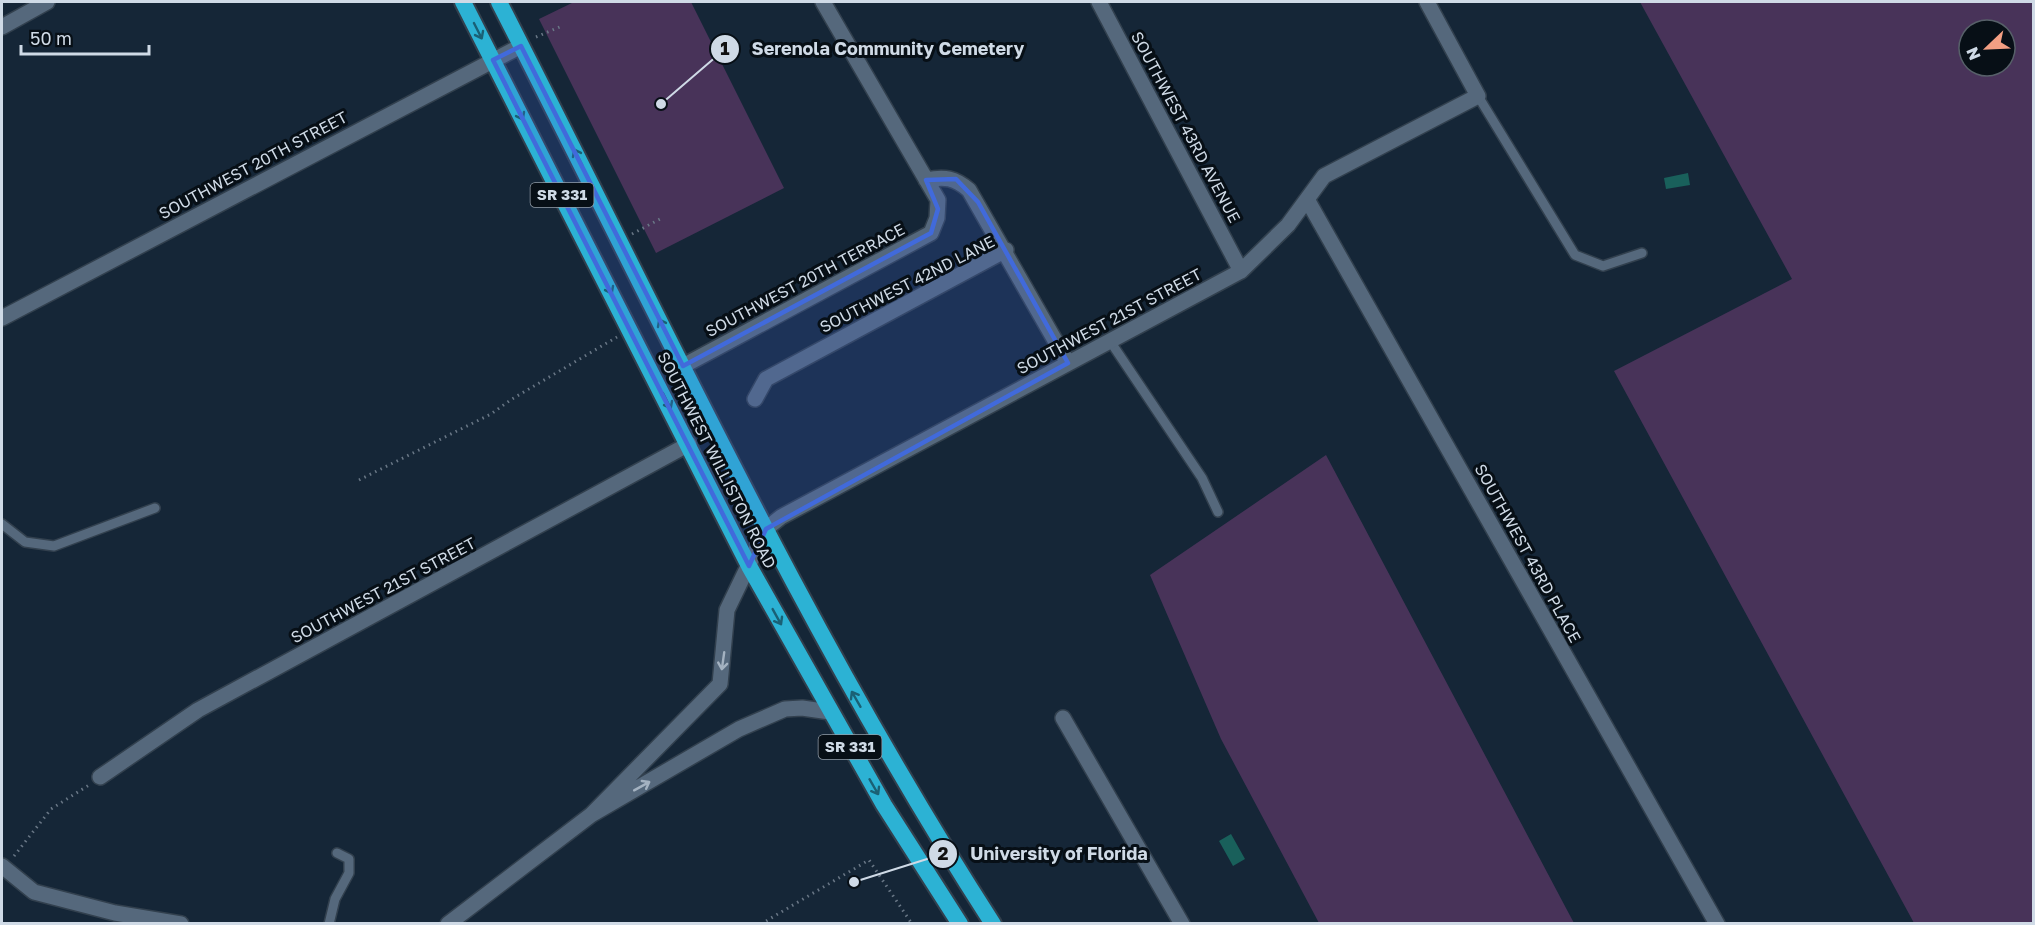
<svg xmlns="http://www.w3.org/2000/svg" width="2035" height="925" font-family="'Golos Text',sans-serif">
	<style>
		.green { fill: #483359; fill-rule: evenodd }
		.water { fill: #19605b }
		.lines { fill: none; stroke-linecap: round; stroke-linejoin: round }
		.service-casing { stroke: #32404e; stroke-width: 12 }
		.minor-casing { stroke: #32404e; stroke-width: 18 }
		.trunk-casing { stroke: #32404e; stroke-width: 20 }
		.path { stroke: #697786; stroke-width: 3; stroke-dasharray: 1.5 4.5; stroke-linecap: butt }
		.service { stroke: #55687c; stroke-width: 9 }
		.minor { stroke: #55687c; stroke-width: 15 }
		.trunk { stroke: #2cb2d4; stroke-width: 16 }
		.oneway { stroke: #1a6075 }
		.oneway2 { stroke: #a4b2c1 }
		.marked { fill: #416adb; fill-opacity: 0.2; stroke: #416adb; stroke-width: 4.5; stroke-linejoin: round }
		.labels { text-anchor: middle; stroke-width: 6; stroke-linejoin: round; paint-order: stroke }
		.shield { fill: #070f16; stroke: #939da8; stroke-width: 1.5 }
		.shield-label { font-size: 15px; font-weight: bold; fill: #cfdae6 }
		.street-label { font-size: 16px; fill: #cfdae6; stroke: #070f16 }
		.leader { fill: none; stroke: #cfdae6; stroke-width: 2 }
		.callout-dot { fill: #cfdae6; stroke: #070f16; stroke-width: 2 }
		.mark-label { font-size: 18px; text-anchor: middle; font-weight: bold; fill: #111 }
		.callout-label { font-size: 18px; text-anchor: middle; font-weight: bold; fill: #cfdae6; stroke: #070f16; stroke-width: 6; stroke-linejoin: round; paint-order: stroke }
	</style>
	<rect width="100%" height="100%" fill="#152637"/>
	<!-- green -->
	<path class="green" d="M574,2H691L784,188L656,253L539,19Z
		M1640,2H2033V923H1914L1614,371L1792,279ZM1969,30H2005V66H1969Z
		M1326,455L1567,910L1574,923H1319L1221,739L1150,575Z"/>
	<!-- water -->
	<path class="water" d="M1688,173L1690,185L1666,189L1664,178Z
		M1231,834L1245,859L1233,866L1219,841Z"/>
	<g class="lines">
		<!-- service casing -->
		<g class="service-casing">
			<path id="service" d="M1478,96L1575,255L1603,266L1642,253
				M1110,341L1202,478L1218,512
				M2,524L25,542L54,546L155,508
				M329,924L335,899L349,873V859L337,853"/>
		</g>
		<!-- minor casing -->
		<g class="minor-casing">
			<path id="minor" d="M1099,2L1241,271
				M2,27L47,2
				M926,180C945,176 955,178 969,190L1068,363
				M1308,201L1717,924
				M2,318L521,46
				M683,366L931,233L937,218L938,200L823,2
				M755,399L766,379L1006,250
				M1063,718L1182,924
				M100,777L198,710L689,444
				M591,815L720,684L727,610L766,529L781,517L1241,271L1288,225L1324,176L1478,96L1427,2
				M2,866L34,892L115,913L181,924
				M448,924L591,815L739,729L785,709L802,708L830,712"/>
		</g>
		<!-- trunk casing -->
		<g class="trunk-casing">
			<path id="trunk" d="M463,2L749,566L884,805L960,924
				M499,2C658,312 803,630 993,924"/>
		</g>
		<!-- path -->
		<path class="path" d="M536,37L562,26
			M632,234L660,219
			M359,480L491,414L512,399L617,337
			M14,856L51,809L89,785
			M761,924L869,860L912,924"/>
		<!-- service -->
		<use href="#service" class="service"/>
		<!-- minor -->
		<use href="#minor" class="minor"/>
		<!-- trunk -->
		<use href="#trunk" class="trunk"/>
	</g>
	<!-- one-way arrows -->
	<defs><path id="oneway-shaft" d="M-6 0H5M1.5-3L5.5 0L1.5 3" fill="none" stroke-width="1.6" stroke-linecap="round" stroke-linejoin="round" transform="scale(1.5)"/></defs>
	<g class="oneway">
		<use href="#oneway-shaft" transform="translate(478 31) rotate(63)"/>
		<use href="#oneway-shaft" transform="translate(519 112) rotate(63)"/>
		<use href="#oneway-shaft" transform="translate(578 157) rotate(-117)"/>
		<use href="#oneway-shaft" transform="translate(608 286) rotate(63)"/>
		<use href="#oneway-shaft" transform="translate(663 327) rotate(-117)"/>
		<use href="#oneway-shaft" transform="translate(667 401) rotate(63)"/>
		<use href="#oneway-shaft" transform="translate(777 617) rotate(61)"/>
		<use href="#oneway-shaft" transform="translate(856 699) rotate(-120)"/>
		<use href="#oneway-shaft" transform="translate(874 787) rotate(60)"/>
	</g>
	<g class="oneway2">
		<use href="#oneway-shaft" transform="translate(723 661) rotate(98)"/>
		<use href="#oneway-shaft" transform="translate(642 786) rotate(-29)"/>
	</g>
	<!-- marked area -->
	<path class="marked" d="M521,46L683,366L931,233L938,209L926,180L956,179L978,202L1068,363L766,529L749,566L493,60Z"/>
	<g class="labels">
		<!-- shield labels -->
		<g class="shield">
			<rect x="530.5" y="183" width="63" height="24" rx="4.5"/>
			<rect x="818.5" y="735" width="63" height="24" rx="4.5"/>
		</g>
		<g class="shield-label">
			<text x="562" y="200">SR 331</text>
			<text x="850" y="752">SR 331</text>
		</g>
		<!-- street labels -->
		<g class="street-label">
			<text transform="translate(1186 127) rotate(62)" y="6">SOUTHWEST 43RD AVENUE</text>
			<text transform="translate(253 165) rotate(-28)" y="6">SOUTHWEST 20TH STREET</text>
			<text transform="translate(805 280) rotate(-28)" y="6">SOUTHWEST 20TH TERRACE</text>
			<text transform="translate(907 284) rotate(-27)" y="6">SOUTHWEST 42ND LANE</text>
			<text transform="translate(1109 321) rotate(-28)" y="6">SOUTHWEST 21ST STREET</text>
			<text transform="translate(717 460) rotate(63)" y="6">SOUTHWEST WILLISTON ROAD</text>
			<text transform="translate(1528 553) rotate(61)" y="6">SOUTHWEST 43RD PLACE</text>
			<text transform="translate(383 590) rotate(-28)" y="6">SOUTHWEST 21ST STREET</text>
		</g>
	</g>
	<!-- callouts -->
	<path class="leader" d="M661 104L725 49M854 882L943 854"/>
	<g class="callout-dot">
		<circle cx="661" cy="104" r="6"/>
		<circle cx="854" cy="882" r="6"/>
		<circle cx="725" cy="49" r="15"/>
		<circle cx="943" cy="854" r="15"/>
	</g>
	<g class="mark-label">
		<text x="725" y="55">1</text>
		<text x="943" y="860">2</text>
	</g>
	<g class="callout-label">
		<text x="888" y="55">Serenola Community Cemetery</text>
		<text x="1059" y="860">University of Florida</text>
	</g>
	<!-- border -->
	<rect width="2035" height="925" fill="none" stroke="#cfdae6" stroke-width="6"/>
	<!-- north arrow -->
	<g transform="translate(1987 48) rotate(247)"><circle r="28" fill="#070f16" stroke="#576069" stroke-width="1.5"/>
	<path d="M0-4.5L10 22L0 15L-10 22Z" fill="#f39f83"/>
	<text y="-9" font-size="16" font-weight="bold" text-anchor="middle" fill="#cfdae6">N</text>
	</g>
	<!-- scale -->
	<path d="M21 45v9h128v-9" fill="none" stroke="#cfdae6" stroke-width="3"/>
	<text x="30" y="45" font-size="18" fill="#cfdae6" stroke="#070f16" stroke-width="4.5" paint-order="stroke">50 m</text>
</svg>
